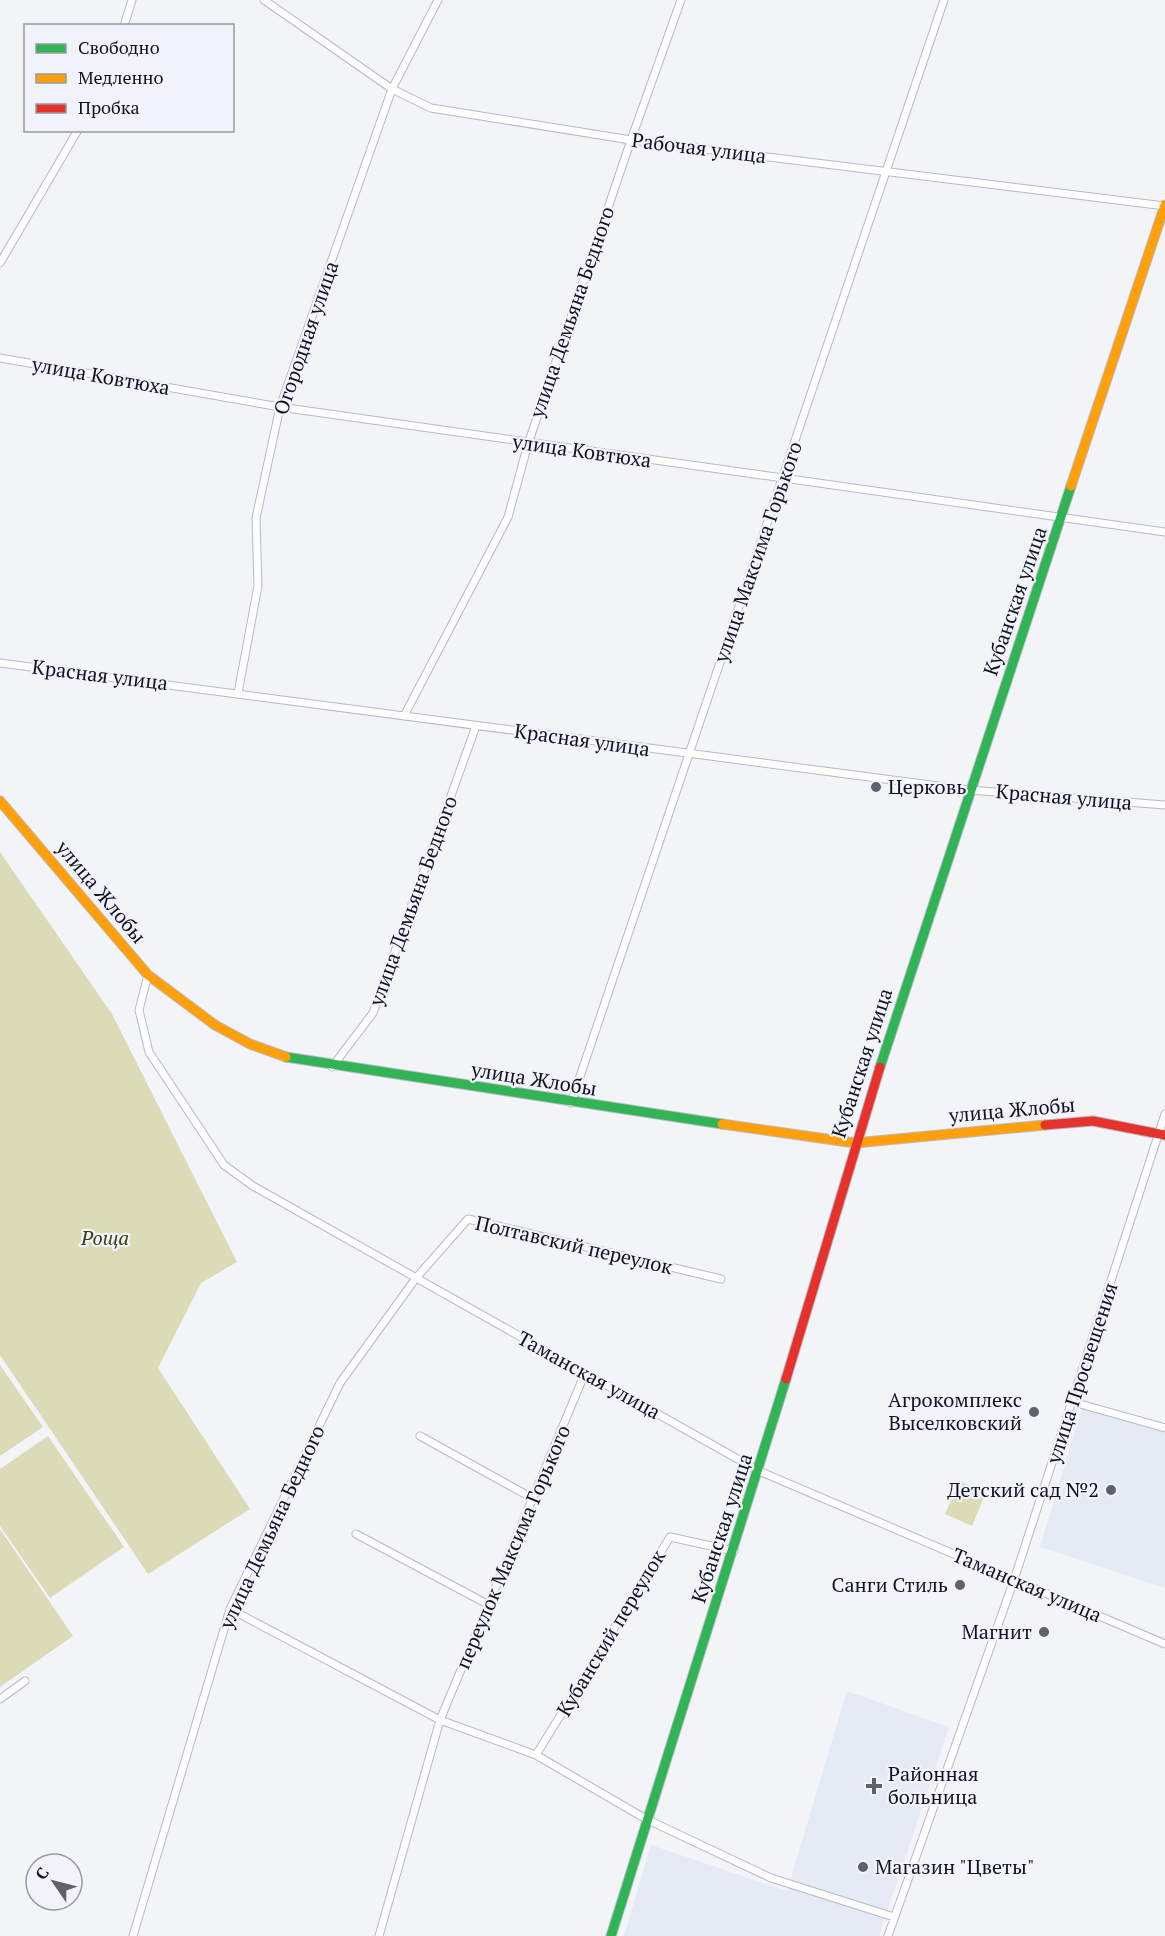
<svg xmlns="http://www.w3.org/2000/svg" width="1165" height="1936" font-family="'PT Serif',serif">
	<style>
		.built { fill: #e6eaf5 }
		.green { fill: #dbdbb8 }
		.lines { fill: none; stroke-linecap: round; stroke-linejoin: round }
		.street-casing { stroke: #b8bac1; stroke-width: 9 }
		.fast-casing { stroke: #b8bac1; stroke-width: 11 }
		.slow-casing { stroke: #b8bac1; stroke-width: 11 }
		.jam-casing { stroke: #b8bac1; stroke-width: 11 }
		.street { stroke: #fdfdfe; stroke-width: 7 }
		.fast { stroke: #30b455; stroke-width: 9 }
		.slow { stroke: #ff9f0a; stroke-width: 9 }
		.jam { stroke: #e5322d; stroke-width: 9 }
		.poi-dot { fill: #5f626b; stroke: #f1f3fa; stroke-width: 2 }
		.labels { text-anchor: middle; stroke-width: 4.5; stroke-linejoin: round; paint-order: stroke }
		.street-label { font-size: 20px; fill: #10141f; stroke: #f1f3fa }
		.poi-label { font-size: 20px; fill: #10141f; stroke: #f1f3fa; text-anchor: end }
		.park-label { font-size: 20px; font-style: italic; fill: #3d3c10; stroke: #f1f3fa }
	</style>
	<rect width="100%" height="100%" fill="#f3f4f8"/>
	<!-- built -->
	<path class="built" d="M1082,1408L1165,1433V1588L1040,1547Z
		M847,1691L949,1727L879,1936H624L651,1845L787,1891Z"/>
	<!-- green -->
	<path class="green" d="M0,852L112,1014L237,1262L201,1283L158,1368L250,1509L148,1574L0,1355Z
		M0,1365L43,1427L0,1456Z
		M48,1436L124,1547L50,1598L0,1526V1469Z
		M959,1481L986,1492L972,1526L945,1514Z
		M0,1529L73,1636L0,1687Z"/>
	<g class="lines">
		<!-- street casing -->
		<g class="street-casing">
			<path id="street" d="M264,0L392,89L431,108L631,140L1165,206
				M124,26L132,0
				M0,263L78,130
				M0,358L280,407L1165,532
				M0,663L969,790L1165,805
				M238,693L258,586L256,518L280,407L392,89L438,0
				M404,716L508,517L528,444L631,140L681,0
				M148,975L139,1010L149,1052L224,1165L253,1186L759,1471L1165,1644
				M332,1067L373,1013L476,726
				M571,1103L944,0
				M1073,1402L1165,1428
				M420,1436L534,1499
				M356,1534L489,1605
				M230,1609L440,1720L536,1755L646,1819L771,1878L894,1917
				M0,1699L25,1681
				M536,1755L670,1537L734,1551
				M133,1936L230,1609L340,1383L416,1278L468,1219L721,1279
				M379,1936L440,1720L585,1373
				M888,1936L1014,1580L1165,1114"/>
		</g>
		<!-- fast casing -->
		<g class="fast-casing">
			<path id="fast" d="M286,1057L722,1124
				M880,1067L1071,486
				M611,1936L786,1379"/>
		</g>
		<!-- slow casing -->
		<g class="slow-casing">
			<path id="slow" d="M1071,486L1165,205
				M0,801L148,975L215,1025L250,1044L286,1057
				M722,1124L855,1143L1045,1125"/>
		</g>
		<!-- jam casing -->
		<g class="jam-casing">
			<path id="jam" d="M1045,1125L1093,1121L1165,1135
				M786,1379L880,1067"/>
		</g>
		<!-- street -->
		<use href="#street" class="street"/>
		<!-- fast -->
		<use href="#fast" class="fast"/>
		<!-- slow -->
		<use href="#slow" class="slow"/>
		<!-- jam -->
		<use href="#jam" class="jam"/>
	</g>
	<!-- markers -->
	<g class="poi-dot">
		<circle cx="876" cy="787" r="6"/>
		<circle cx="1034" cy="1412" r="6"/>
		<circle cx="1111" cy="1490" r="6"/>
		<circle cx="960" cy="1585" r="6"/>
		<circle cx="1044" cy="1632" r="6"/>
		<path d="M871 1777h6v6h6v6h-6v6h-6v-6h-6v-6h6z"/>
		<circle cx="863" cy="1867" r="6"/>
	</g>
	<g class="labels">
		<!-- street labels -->
		<g class="street-label">
			<text transform="translate(699 148) rotate(7)" y="7">Рабочая улица</text>
			<text transform="translate(572 312) rotate(-71)" y="7">улица Демьяна Бедного</text>
			<text transform="translate(306 338) rotate(-71)" y="7">Огородная улица</text>
			<text transform="translate(101 376) rotate(10)" y="7">улица Ковтюха</text>
			<text transform="translate(582 451) rotate(8)" y="7">улица Ковтюха</text>
			<text transform="translate(758 552) rotate(-71)" y="7">улица Максима Горького</text>
			<text transform="translate(1015 601) rotate(-71)" y="7">Кубанская улица</text>
			<text transform="translate(100 675) rotate(7)" y="7">Красная улица</text>
			<text transform="translate(582 740) rotate(8)" y="7">Красная улица</text>
			<text transform="translate(1064 797) rotate(5)" y="7">Красная улица</text>
			<text transform="translate(101 892) rotate(50)" y="7">улица Жлобы</text>
			<text transform="translate(413 901) rotate(-70)" y="7">улица Демьяна Бедного</text>
			<text transform="translate(862 1063) rotate(-72)" y="7">Кубанская улица</text>
			<text transform="translate(534 1079) rotate(9)" y="7">улица Жлобы</text>
			<text transform="translate(1012 1110) rotate(-5)" y="7">улица Жлобы</text>
			<text transform="translate(574 1245) rotate(13)" y="7">Полтавский переулок</text>
			<text transform="translate(1082 1373) rotate(-72)" y="7">улица Просвещения</text>
			<text transform="translate(589 1375) rotate(29)" y="7">Таманская улица</text>
			<text transform="translate(272 1527) rotate(-65)" y="7">улица Демьяна Бедного</text>
			<text transform="translate(722 1528) rotate(-72)" y="7">Кубанская улица</text>
			<text transform="translate(513 1547) rotate(-67)" y="7">переулок Максима Горького</text>
			<text transform="translate(1027 1585) rotate(23)" y="7">Таманская улица</text>
			<text transform="translate(611 1633) rotate(-59)" y="7">Кубанский переулок</text>
		</g>
		<!-- poi labels -->
		<g class="poi-label">
			<text x="888" y="794" text-anchor="start">Церковь</text>
			<text x="1022" y="1407">Агрокомплекс<tspan x="1022" dy="23">Выселковский</tspan></text>
			<text x="1099" y="1497">Детский сад №2</text>
			<text x="948" y="1592">Санги Стиль</text>
			<text x="1032" y="1639">Магнит</text>
			<text x="888" y="1781" text-anchor="start">Районная<tspan x="888" dy="23">больница</tspan></text>
			<text x="875" y="1874" text-anchor="start">Магазин "Цветы"</text>
		</g>
		<!-- park labels -->
		<g class="park-label">
			<text x="105" y="1245">Роща</text>
		</g>
	</g>
	<!-- legend -->
	<rect x="24" y="24" width="210" height="108" fill="#f1f3fa" stroke="#979aa2" stroke-width="1.5"/>
	<rect x="36" y="44" width="30" height="9" fill="#30b455" stroke="#979aa2" stroke-width="1.5"/>
	<text x="78" y="54" font-size="18" fill="#10141f">Свободно</text>
	<rect x="36" y="74" width="30" height="9" fill="#ff9f0a" stroke="#979aa2" stroke-width="1.5"/>
	<text x="78" y="84" font-size="18" fill="#10141f">Медленно</text>
	<rect x="36" y="104" width="30" height="9" fill="#e5322d" stroke="#979aa2" stroke-width="1.5"/>
	<text x="78" y="114" font-size="18" fill="#10141f">Пробка</text>
	<!-- north arrow -->
	<g transform="translate(54 1882) rotate(305)"><circle r="28" fill="#f1f3fa" stroke="#979aa2" stroke-width="1.5"/>
	<path d="M0-4.5L10 22L0 15L-10 22Z" fill="#5f626b"/>
	<text y="-9" font-size="16" font-weight="bold" text-anchor="middle" fill="#10141f">С</text>
	</g>
</svg>
